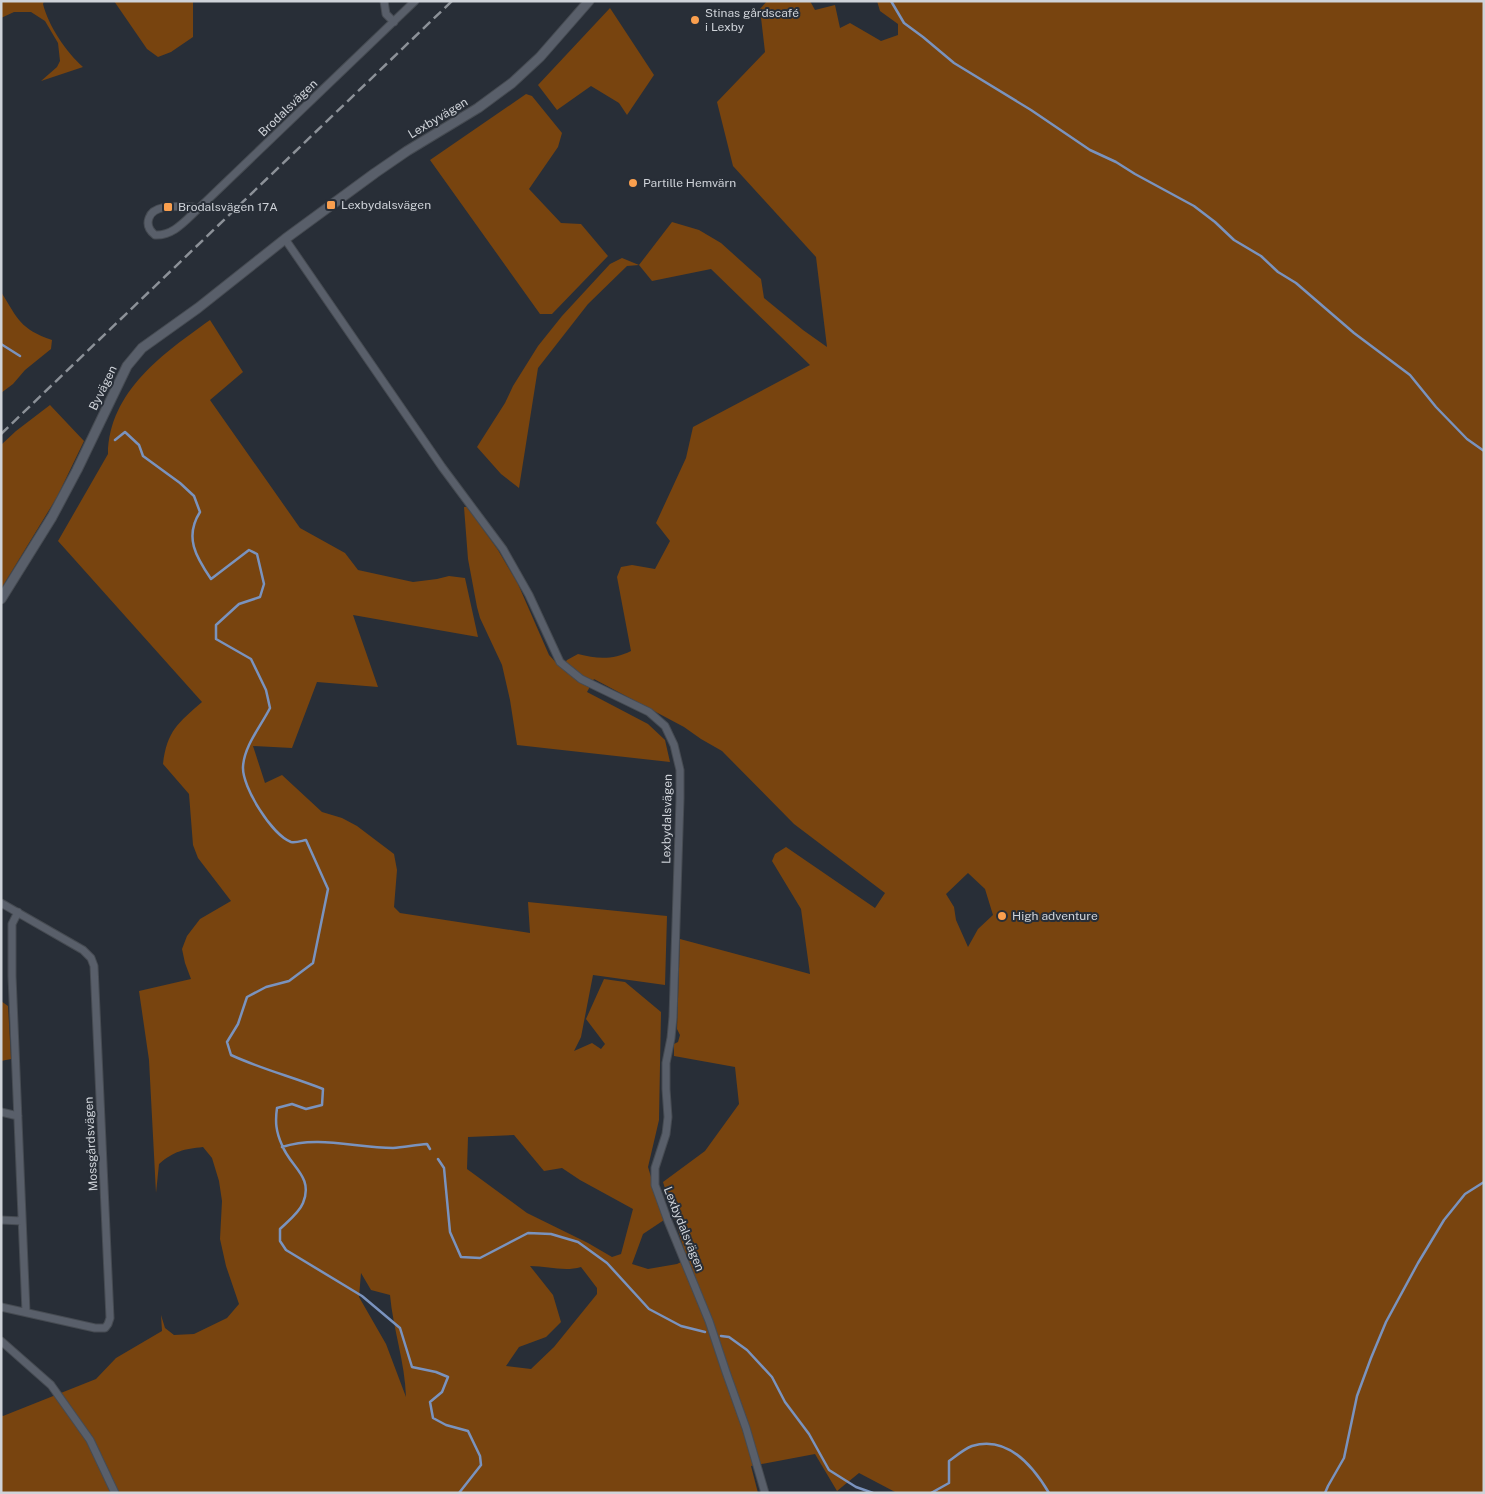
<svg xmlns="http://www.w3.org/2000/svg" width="1485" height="1494" font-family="'Public Sans',sans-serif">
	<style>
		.green { fill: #78440f; fill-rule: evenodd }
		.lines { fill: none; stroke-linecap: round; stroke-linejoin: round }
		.stream { stroke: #7a93be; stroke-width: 2.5 }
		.minor-casing { stroke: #464b52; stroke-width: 9 }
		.tertiary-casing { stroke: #464b52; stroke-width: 11 }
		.minor { stroke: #595f6a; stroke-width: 7 }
		.tertiary { stroke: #595f6a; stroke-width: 9 }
		.rail { stroke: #8c9198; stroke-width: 2.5; stroke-dasharray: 10 5; stroke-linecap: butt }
		.poi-dot { fill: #fa9f4e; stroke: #282e37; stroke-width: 2 }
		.labels { text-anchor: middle; stroke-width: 4; stroke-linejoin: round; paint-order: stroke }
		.poi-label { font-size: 12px; fill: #cfd3d9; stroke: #282e37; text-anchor: start }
		.street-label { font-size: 12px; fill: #cfd3d9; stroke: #282e37 }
	</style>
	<rect width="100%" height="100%" fill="#282e37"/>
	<!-- green -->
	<path class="green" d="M1,1H44L43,4C48,25 66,52 83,67L41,81L57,67L60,61L58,43L45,21L31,12H14L1,18Z
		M114,1H193V37L171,52L158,57L147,49Z
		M767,1H810L815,10L835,5L840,28L850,23L881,41L898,35V24L880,11L877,1H1484V1493H897L859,1473L837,1491L815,1454L751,1466L758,1493H1V1415L3,1416L96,1379L116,1358L162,1331L161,1315L165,1328L174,1335L194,1334L227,1318L239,1304L226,1266L220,1239L222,1201L219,1181L212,1158L203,1147C184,1149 174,1151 159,1164L156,1193L149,1060L139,991L191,979L185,963L182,949L187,936L200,919L231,901L198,858L193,845L189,794L163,764C167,731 178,723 202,702L58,541L108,454C109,391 164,353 210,320L243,372L210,400L300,528L345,553L358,570L413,582L437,579L449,576L465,578L478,637L353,615L378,687L317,682L292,748L253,746L265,783L282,775L322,812L342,818L357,826L394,854L397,870L394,907L400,913L530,933L528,902L667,916L665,985L593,975L581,1037L574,1051L592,1043L601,1049L605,1044L586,1019L604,979L625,982L661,1012L659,1120L648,1167L664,1220L643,1234L632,1264L648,1269L677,1264L687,1259L663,1182L705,1151L739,1104L735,1067L674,1056V1044L678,1042L680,1035L677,1029L680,939L810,974L801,909L772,861L775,854L786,847L875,908L885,893L794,824L722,751L701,739L684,727L594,679L587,692L648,724L665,740L670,762L517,745L510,700L502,665L480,618L477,607L468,559L464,507H467L498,550L518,584L549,655L561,668L567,660L578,654C597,659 613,660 631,651L617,577L621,567L632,565L655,569L670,541L656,523L686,458L693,427L810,365L711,269L652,281L639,265L627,266L588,304L538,368L519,488L501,474L477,447L505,403L513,386L538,346L562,316L610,264L622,258L639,265L672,222L699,230L721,243L761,279L764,298L803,330L827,347L816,257L733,166L717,102L765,52L760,9ZM968,873L985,889L993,915L978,929L968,947L956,920L954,907L946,894ZM514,1135L544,1171L562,1168L580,1180L633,1209L621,1254L612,1257L588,1243L527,1213L467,1169L468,1137ZM530,1266C548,1266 564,1272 581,1267L597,1288V1294L554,1347L531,1369L506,1366L519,1347L546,1337L561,1322L553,1295ZM361,1273L371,1290L390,1295C393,1329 405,1362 406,1397L386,1344L359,1297Z
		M610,8L654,75L627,115L619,103L591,86L557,110L538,85Z
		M526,94L532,96L562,133L558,147L529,189L561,223L581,224L608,256L552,314H540L430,160Z
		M1,292C18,319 20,329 52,340L51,349L25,370L13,384L1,393Z
		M50,405L84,441L57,497L1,589V445L16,431Z
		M1,1001L8,1006L11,1059L1,1061Z"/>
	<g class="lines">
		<!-- stream -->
		<path class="stream" d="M891,1L904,23L923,37L954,63L1031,110L1090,150L1116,162L1135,174L1194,206L1215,222L1234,240L1261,256L1278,272L1296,283L1354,333L1410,375L1436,407L1467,439L1484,451
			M1,344L20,356
			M115,440L125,432L139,445L143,456L180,483L194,496L200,512C184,537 196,557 211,579L249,550L257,554L264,584L260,597L239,604L216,625V639L251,659L266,690L270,708C261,726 244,746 243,767C242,787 272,835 291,842C296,843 301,841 306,840L328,889L313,963L289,981L266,987L247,997L238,1024L227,1042L231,1055C261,1069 293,1077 323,1089L322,1105L306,1109L292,1104L277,1108C275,1122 276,1132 282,1145C290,1167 314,1176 303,1203C299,1213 287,1222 280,1229V1241L286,1250L362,1296L400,1328L412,1367L436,1372L448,1377L442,1392L430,1402L433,1418L446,1425L468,1431L480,1456L481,1465L459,1493
			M282,1147C318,1135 356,1148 393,1148C404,1147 416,1145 427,1144L430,1149
			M438,1159L444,1168L450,1232L461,1257L480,1258L528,1233L551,1234L578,1242L607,1263L649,1309L681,1326L705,1332
			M721,1336L729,1337L747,1350L772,1377L785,1402L809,1434L829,1470L856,1487L873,1493
			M931,1493L949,1483V1461C956,1456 964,1449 972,1446C1007,1435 1033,1466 1049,1493
			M1325,1493L1328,1486L1344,1458L1357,1396L1371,1358L1386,1322L1418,1263L1444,1220L1465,1194L1484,1182"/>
		<!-- minor casing -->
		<g class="minor-casing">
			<path id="minor" d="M384,1L386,14L394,22
				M197,210L193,207C180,207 154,203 149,218C146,226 150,231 155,235C173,236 185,221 197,210L415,1
				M285,239L442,467L503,549L529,595L560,662L581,679L649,712L665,726L674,745L680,770V799L673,1017L671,1038L666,1063V1089L668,1117L666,1134L655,1168V1185L668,1221L709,1321L726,1372L746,1428L765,1493
				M1,903L83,950L91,958L94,966L110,1318L108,1324L105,1328H95L1,1307
				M18,912L12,924V976L26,1312
				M1,1112L18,1116
				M1,1220L22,1221
				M1,1341L51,1385L90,1440L115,1493"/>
		</g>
		<!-- tertiary casing -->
		<g class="tertiary-casing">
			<path id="tertiary" d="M1,599L52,517L77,470L127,366L142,348L198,308L285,239L375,173L407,151L478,108L512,83L540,57L589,1"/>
		</g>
		<!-- minor -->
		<use href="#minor" class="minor"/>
		<!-- tertiary -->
		<use href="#tertiary" class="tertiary"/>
		<!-- rail -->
		<path class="rail" d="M1,434L452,1"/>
	</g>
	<!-- markers -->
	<g class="poi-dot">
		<circle cx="695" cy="20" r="5"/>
		<circle cx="633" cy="183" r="5"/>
		<rect x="326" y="200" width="10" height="10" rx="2.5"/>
		<rect x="163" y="202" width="10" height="10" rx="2.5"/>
		<circle cx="1002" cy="916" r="5"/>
	</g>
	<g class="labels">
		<!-- poi labels -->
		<g class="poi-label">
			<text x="705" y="17">Stinas gårdscafé<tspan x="705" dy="14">i Lexby</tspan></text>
			<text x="643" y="187">Partille Hemvärn</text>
			<text x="341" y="209">Lexbydalsvägen</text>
			<text x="178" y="211">Brodalsvägen 17A</text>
			<text x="1012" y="920">High adventure</text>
		</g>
		<!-- street labels -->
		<g class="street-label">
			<text transform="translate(288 108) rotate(-44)" y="4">Brodalsvägen</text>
			<text transform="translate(438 118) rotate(-31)" y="4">Lexbyvägen</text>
			<text transform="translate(103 388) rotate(-64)" y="4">Byvägen</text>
			<text transform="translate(667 819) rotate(-89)" y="4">Lexbydalsvägen</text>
			<text transform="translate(91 1144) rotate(-93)" y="4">Mossgårdsvägen</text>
			<text transform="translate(684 1229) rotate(68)" y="4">Lexbydalsvägen</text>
		</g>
	</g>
	<!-- border -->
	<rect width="1485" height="1494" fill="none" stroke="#cfd3d9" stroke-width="5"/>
</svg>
